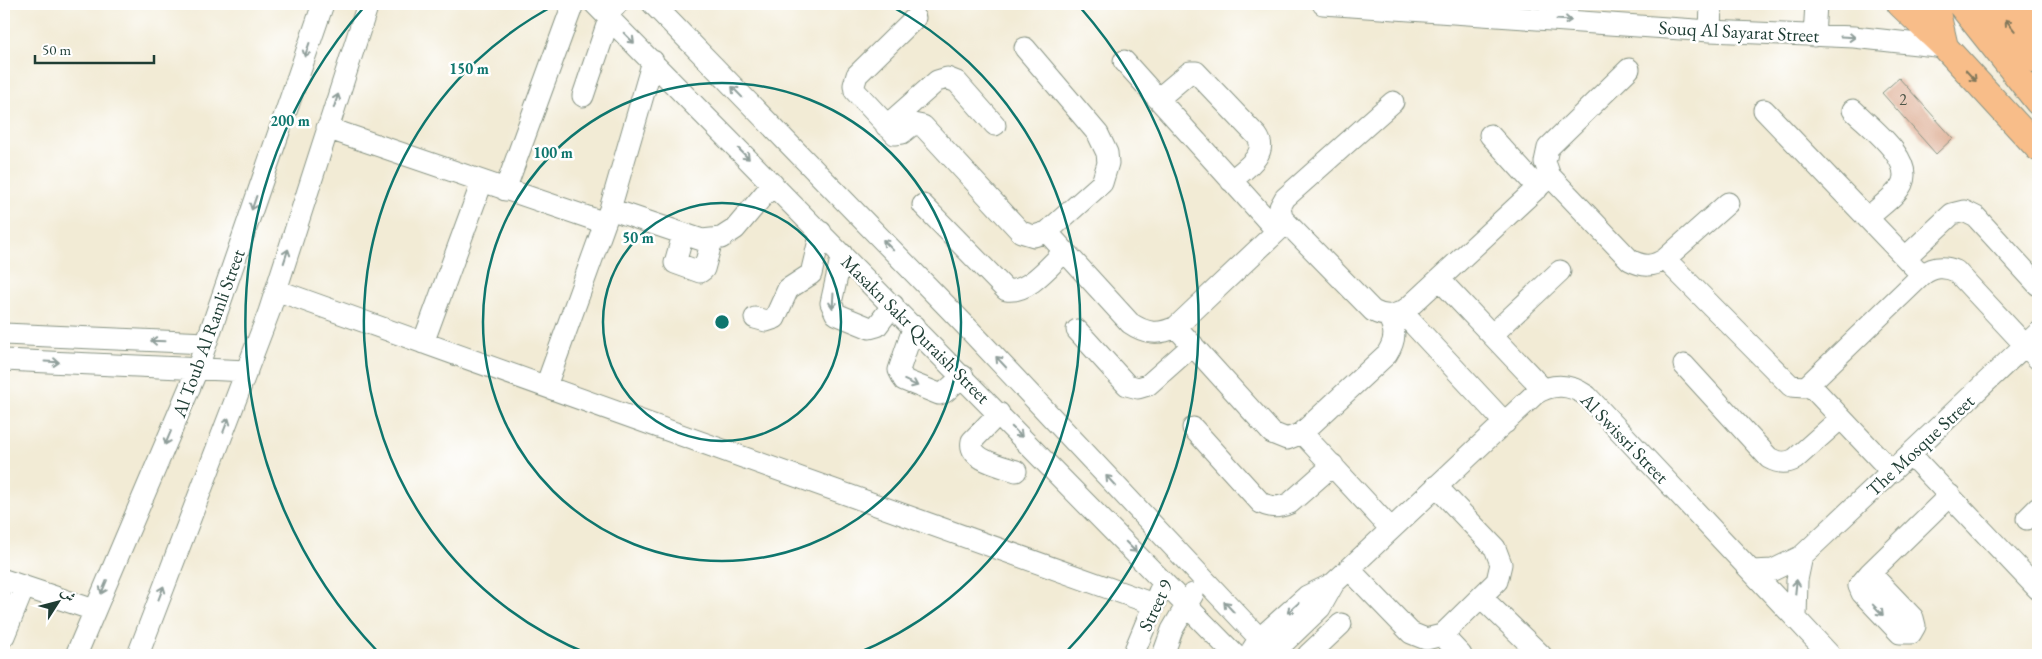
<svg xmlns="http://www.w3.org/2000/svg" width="2042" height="659" font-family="'EB Garamond',Amiri,serif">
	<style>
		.building { fill: #d8a183 }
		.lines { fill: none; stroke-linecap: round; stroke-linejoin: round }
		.minor-casing { stroke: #889484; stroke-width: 23 }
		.major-casing { stroke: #889484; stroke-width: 28 }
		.minor { stroke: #fff; stroke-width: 21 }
		.major { stroke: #f8bd89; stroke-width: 26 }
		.oneway { stroke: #8f9e9a }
		.oneway2 { stroke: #81775a }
		.ring { fill: none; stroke: #0f766e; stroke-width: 2.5 }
		.labels { text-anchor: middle; stroke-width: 5; stroke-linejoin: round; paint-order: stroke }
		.number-label { font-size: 16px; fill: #4d5648 }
		.street-label { font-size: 19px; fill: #1f3d34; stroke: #fff }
		.centre { fill: #0f766e; stroke: #fff; stroke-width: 2.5 }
		.ring-label { font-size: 15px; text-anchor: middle; font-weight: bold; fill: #0f766e; stroke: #fff; stroke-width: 5; stroke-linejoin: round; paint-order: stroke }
	</style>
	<rect width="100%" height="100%" fill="#fff"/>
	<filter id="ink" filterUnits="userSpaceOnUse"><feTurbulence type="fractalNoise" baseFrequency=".02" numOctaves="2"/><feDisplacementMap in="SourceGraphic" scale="10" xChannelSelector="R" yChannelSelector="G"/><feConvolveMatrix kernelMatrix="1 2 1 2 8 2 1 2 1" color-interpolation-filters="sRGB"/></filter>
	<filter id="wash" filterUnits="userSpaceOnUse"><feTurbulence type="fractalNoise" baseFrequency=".0096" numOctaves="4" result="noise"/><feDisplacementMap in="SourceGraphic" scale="20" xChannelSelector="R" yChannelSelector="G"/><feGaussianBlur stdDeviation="1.12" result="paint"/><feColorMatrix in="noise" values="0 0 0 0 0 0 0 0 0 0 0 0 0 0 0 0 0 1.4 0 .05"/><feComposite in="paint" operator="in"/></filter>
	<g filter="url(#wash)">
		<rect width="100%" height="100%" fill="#f2ebd5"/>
		<g id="blocks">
			<!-- building -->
			<path class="building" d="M1899,78L1953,138L1936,154L1882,93Z"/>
		</g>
	</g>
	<g filter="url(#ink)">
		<use href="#blocks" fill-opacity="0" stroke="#889484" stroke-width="1"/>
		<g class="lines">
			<!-- minor casing -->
			<g class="minor-casing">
				<path id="minor" d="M595,4L1235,655
					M653,4L965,325L1275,655
					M1323,4L1710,31L1854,37L1945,47
					M915,18L857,75L854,85L855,91L895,134L902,133L913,124L923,126L1021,232L1034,236L1047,232L1102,183L1108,163L1107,153L1098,134L1025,48
					M1710,31L1711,4
					M1814,36L1816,4
					M1124,61L1277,231
					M1629,69L1548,148L1545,162L1550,176L1630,260C1643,267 1653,267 1665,259L1728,203
					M583,96L612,10L617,4
					M1158,99L1190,72H1196L1257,136C1270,154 1243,170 1231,181
					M1393,102L1285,198L1280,207L1282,218L1373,311C1386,318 1397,316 1409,307L1550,176
					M1764,110L1922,275
					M1853,110C1869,126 1914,159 1902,184C1896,196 1879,207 1869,217
					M886,126L937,81L947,78L957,82L995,125
					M327,128L605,223
					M1490,135L1538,188
					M505,190L573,4
					M923,205L1006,290C1028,294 1050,265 1065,251
					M610,209L702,240L721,238L735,229L773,184
					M1047,232L1130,323C1146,334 1159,335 1176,327L1286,223
					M683,235L675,263L700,272L704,269L712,240
					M842,254L831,303L836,314L870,328L877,326L893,305
					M1906,257L1952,214L1964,211L1976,217L2038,285
					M1665,259L1791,386L1804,387L1809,384L1922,275C1934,266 1944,266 1956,271L2038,359
					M1439,279L1543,389
					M276,290L1153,604
					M1402,312L1505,423
					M755,318L766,321L775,318L788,289L811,274L821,232
					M914,326L899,370L904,380L939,394L945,392L963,376
					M1176,327L1272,433L1287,439L1302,433L1387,354C1396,340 1396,330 1388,316
					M1077,330L1127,385L1138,388L1148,385L1193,345
					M4,334L206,343
					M1492,335L1560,271
					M423,343L482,182
					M4,360L247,371
					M1684,365L1769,458C1778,463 1786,464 1795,459L1841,418
					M1809,384L1892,472
					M546,386L610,209L653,61
					M999,413L972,441C968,460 1002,466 1016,471
					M1193,428L1261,503C1272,508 1279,508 1290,503L1333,465
					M1302,433L1391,529
					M1910,454L2038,589
					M2027,519L2038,508
					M1349,569L1411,633L1426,639L1442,635L1497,581L1501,564L1495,548L1436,486
					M1752,571L1773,570L1802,556L2038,333
					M1870,573L1913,618L1915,626L1911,633H1900L1862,593L1859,586L1870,573L1950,495
					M4,580L94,610
					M1481,597L1541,655
					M1796,618L1797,580L1802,556
					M1442,635L1461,655
					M4,636L24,587
					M76,655L197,370L323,4
					M138,655L269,312L368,4
					M1133,655L1159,592
					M1163,655L1172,630L1193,594
					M1249,655L1259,639L1307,596L1334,583L1535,394C1553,383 1570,384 1587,396L1830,655
					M1271,655L1320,608L1334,583
					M1308,655L1341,624"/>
			</g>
			<!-- major casing -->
			<g class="major-casing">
				<path id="major" d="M1900,4L1945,47L2038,148
					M1935,4L1945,47
					M1960,4L2038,102
					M1992,4L2038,61
					M2018,4L2038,30"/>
			</g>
			<!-- minor -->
			<use href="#minor" class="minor"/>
			<!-- major -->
			<use href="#major" class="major"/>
		</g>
		<!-- one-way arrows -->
		<defs><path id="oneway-shaft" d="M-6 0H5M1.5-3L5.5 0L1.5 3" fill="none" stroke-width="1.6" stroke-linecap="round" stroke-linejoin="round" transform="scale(1.25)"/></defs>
		<g class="oneway">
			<use href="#oneway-shaft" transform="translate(1564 20) rotate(4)"/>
			<use href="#oneway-shaft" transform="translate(1848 37) rotate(3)"/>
			<use href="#oneway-shaft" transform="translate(629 38) rotate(45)"/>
			<use href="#oneway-shaft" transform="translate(307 50) rotate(109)"/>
			<use href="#oneway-shaft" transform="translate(737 92) rotate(-134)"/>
			<use href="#oneway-shaft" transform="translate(336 101) rotate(-72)"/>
			<use href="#oneway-shaft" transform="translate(744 154) rotate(45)"/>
			<use href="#oneway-shaft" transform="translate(254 203) rotate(109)"/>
			<use href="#oneway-shaft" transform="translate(888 245) rotate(-134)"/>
			<use href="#oneway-shaft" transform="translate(286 256) rotate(-72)"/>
			<use href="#oneway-shaft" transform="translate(833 301) rotate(93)"/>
			<use href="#oneway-shaft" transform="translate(158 341) rotate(-178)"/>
			<use href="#oneway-shaft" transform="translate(52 362) rotate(3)"/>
			<use href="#oneway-shaft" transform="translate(1001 362) rotate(-133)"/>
			<use href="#oneway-shaft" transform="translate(911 383) rotate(24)"/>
			<use href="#oneway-shaft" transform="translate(226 425) rotate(-69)"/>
			<use href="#oneway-shaft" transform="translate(1017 432) rotate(45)"/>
			<use href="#oneway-shaft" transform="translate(168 438) rotate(113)"/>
			<use href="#oneway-shaft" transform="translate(1111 481) rotate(-133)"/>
			<use href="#oneway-shaft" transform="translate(1131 547) rotate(45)"/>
			<use href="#oneway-shaft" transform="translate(104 587) rotate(113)"/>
			<use href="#oneway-shaft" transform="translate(1796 587) rotate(-84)"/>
			<use href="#oneway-shaft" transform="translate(161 593) rotate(-69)"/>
			<use href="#oneway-shaft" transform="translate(1229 607) rotate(-133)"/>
			<use href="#oneway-shaft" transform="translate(1293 608) rotate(138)"/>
			<use href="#oneway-shaft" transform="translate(1878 610) rotate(46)"/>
		</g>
		<g class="oneway2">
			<use href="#oneway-shaft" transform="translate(2010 25) rotate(-129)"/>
			<use href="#oneway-shaft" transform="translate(1971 76) rotate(47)"/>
		</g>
	</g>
	<!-- distance rings -->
	<g class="ring">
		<circle cx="722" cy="322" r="119"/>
		<circle cx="722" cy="322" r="239"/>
		<path d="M591 655A358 358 0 0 1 557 4M887 4A358 358 0 0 1 853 655"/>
		<path d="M379 653A477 477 0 0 1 365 6M1079 6A477 477 0 0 1 1065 653"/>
	</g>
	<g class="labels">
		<!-- number labels -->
		<g class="number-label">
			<text x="1903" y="105">2</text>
		</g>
		<!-- street labels -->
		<g class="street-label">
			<text transform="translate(1739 31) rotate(3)" y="7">Souq Al Sayarat Street</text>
			<text transform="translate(916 329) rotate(45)" y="7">Masakn Sakr Quraish Street</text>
			<text transform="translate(208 333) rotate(-70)" y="7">Al Toub Al Ramli Street</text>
			<text transform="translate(1625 438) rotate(46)" y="7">Al Swissri Street</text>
			<text transform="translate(1920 445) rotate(-43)" y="7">The Mosque Street</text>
			<text transform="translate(1155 605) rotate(-65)" y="7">Street 9</text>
		</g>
	</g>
	<circle cx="722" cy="322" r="8" class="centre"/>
	<g class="ring-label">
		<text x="469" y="74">150 m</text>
		<text x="290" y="126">200 m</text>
		<text x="553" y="158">100 m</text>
		<text x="638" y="243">50 m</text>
	</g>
	<!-- margin -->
	<rect width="2042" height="659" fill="none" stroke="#fff" stroke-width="20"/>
	<!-- north arrow -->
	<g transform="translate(58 602) rotate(54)" stroke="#ffffff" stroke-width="4" paint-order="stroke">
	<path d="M0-4L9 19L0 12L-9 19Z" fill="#1f3d34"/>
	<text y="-8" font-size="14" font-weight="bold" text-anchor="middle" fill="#1f3d34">ش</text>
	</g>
	<!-- scale -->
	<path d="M35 55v8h119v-8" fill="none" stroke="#1f3d34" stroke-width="2.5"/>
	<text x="42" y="55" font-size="15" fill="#1f3d34" stroke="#ffffff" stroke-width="4" paint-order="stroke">50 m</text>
</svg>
